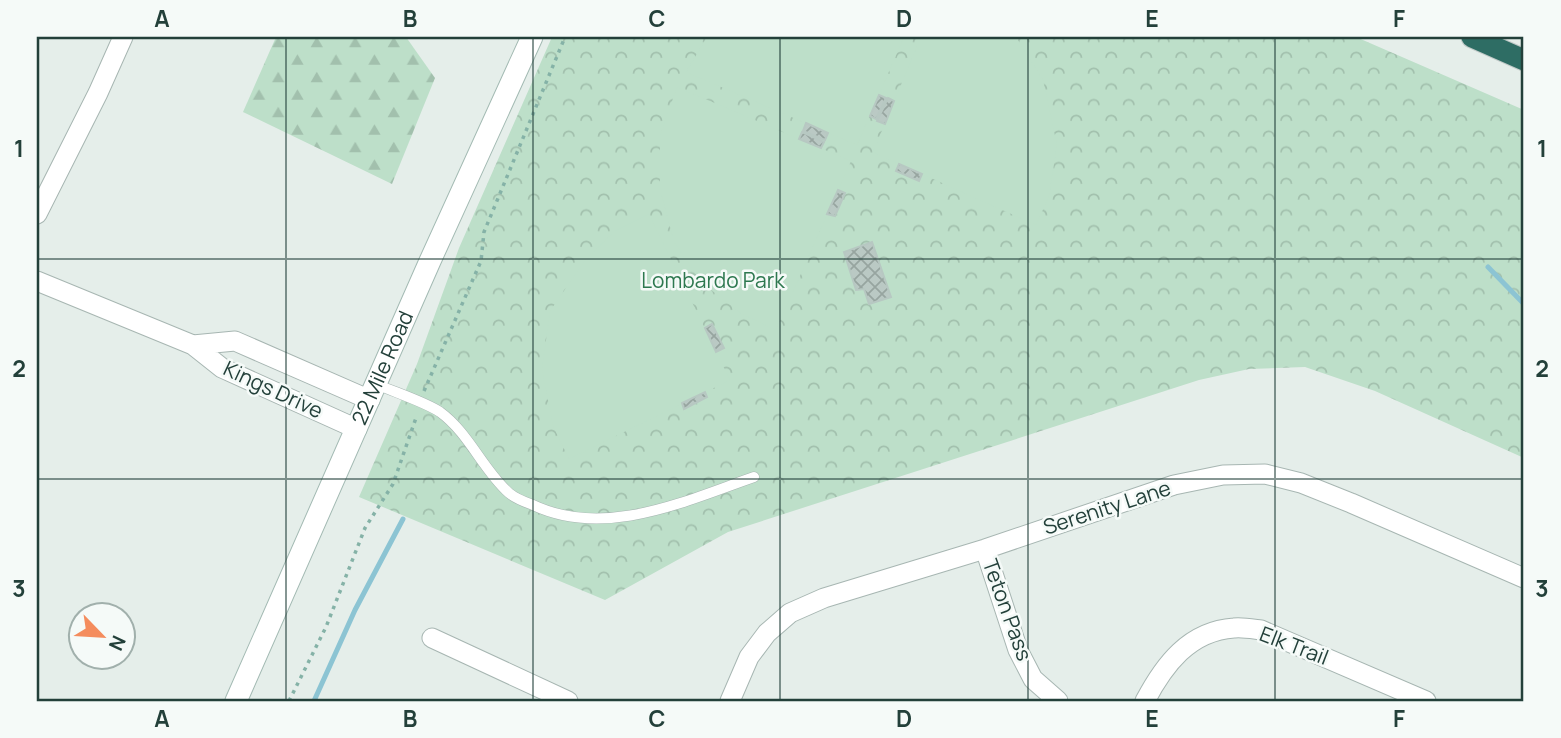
<svg xmlns="http://www.w3.org/2000/svg" width="1561" height="738" font-family="Manrope,sans-serif">
	<style>
		.forest { fill: url(#forest-firs) }
		.park { fill: url(#park-crowns) }
		.pitch { fill: #bddfc9 }
		.lines { fill: none; stroke-linecap: round; stroke-linejoin: round }
		.stream { stroke: #8cc4d3; stroke-width: 5 }
		.building { fill: url(#building-cross-hatch); stroke: #b7c8c2; stroke-width: 2 }
		.lane-casing { stroke: #a7b6b2; stroke-width: 11 }
		.street-casing { stroke: #a7b6b2; stroke-width: 21 }
		.secondary-casing { stroke: #a3bab3; stroke-width: 23 }
		.highway-casing { stroke: #c1cac8; stroke-width: 23 }
		.path { stroke: #85b2a7; stroke-width: 3.5; stroke-dasharray: 3.5 5; stroke-linecap: butt }
		.lane { stroke: #fff; stroke-width: 10 }
		.street { stroke: #fff; stroke-width: 19 }
		.secondary { stroke: #fff; stroke-width: 21 }
		.highway { stroke: #2e6d64; stroke-width: 21 }
		.grid { fill: none; stroke: #23403a; stroke-width: 2; stroke-opacity: 0.55 }
		.labels { text-anchor: middle; stroke-width: 5; stroke-linejoin: round; paint-order: stroke }
		.park-label { font-size: 21px; fill: #2d784f; stroke: #f5faf8 }
		.street-label { font-size: 21px; fill: #23403a; stroke: #f5faf8 }
		.neatline { fill: none; stroke: #23403a; stroke-width: 2.5 }
		.grid-label { font-size: 23px; text-anchor: middle; font-weight: bold; fill: #23403a }
	</style>
	<defs>
		<pattern id="forest-firs" width="22" height="20" patternUnits="userSpaceOnUse" patternTransform="scale(1.75)"><rect width="22" height="20" fill="#bddfc9"/><path d="M5 1l3.5 6h-7zM16 11l3.5 6h-7z" fill="#a2c0ad"/></pattern>
		<pattern id="park-crowns" width="20" height="18" patternUnits="userSpaceOnUse" patternTransform="scale(1.75)"><rect width="20" height="18" fill="#bddfc9"/><path d="M2 6a3 3 0 1 1 6 0M12 15a3 3 0 1 1 6 0" fill="none" stroke="#a2c0ad"/></pattern>
		<pattern id="building-cross-hatch" width="8" height="8" patternUnits="userSpaceOnUse" patternTransform="scale(1.75)"><rect width="8" height="8" fill="#bac9c4"/><path d="M0 0l8 8M0 8l8-8" fill="none" stroke="#97a5a0"/></pattern>
	</defs>
	<rect width="100%" height="100%" fill="#e5eeea"/>
	<!-- forest -->
	<path class="forest" d="M276,37H406L435,78L392,184L243,112Z"/>
	<!-- park -->
	<path class="park" d="M552,37H1356L1524,110V458L1375,391L1305,367L1249,369L1199,380L728,532L605,600L359,497L417,364L459,248Z"/>
	<!-- pitch -->
	<path class="pitch" d="M707,37H904L857,145L686,72Z
		M921,37H1016L1043,80L1057,145L1049,196L1036,225L873,152Z
		M677,87L851,161L776,330L742,314L701,282L674,242L660,189V136Z
		M649,214L730,380L569,459L553,426L542,369L550,311L586,259L615,231Z"/>
	<g class="lines">
		<!-- stream -->
		<path class="stream" d="M1488,267L1524,304
			M314,701L355,610L403,519"/>
	</g>
	<!-- building -->
	<path class="building" d="M879,95L886,98L876,119L870,116Z
		M888,98L894,101L885,124L877,121Z
		M806,123L828,133L825,140L803,131Z
		M802,132L824,142L821,148L799,139Z
		M899,164L922,174L919,181L896,171Z
		M838,190L845,193L835,216L827,214Z
		M872,242L891,297L869,304L864,289L856,290L844,252Z
		M712,324L724,348L716,352L705,328Z
		M705,392L707,397L684,409L682,403Z"/>
	<g class="lines">
		<!-- lane casing -->
		<g class="lane-casing">
			<path id="lane" d="M376,384C394,392 425,402 440,412C469,433 483,470 509,493C516,499 525,502 533,505C605,539 685,501 754,477"/>
		</g>
		<!-- street casing -->
		<g class="street-casing">
			<path id="street" d="M37,214L98,93L123,37
				M37,281L193,345
				M357,429L222,368L193,345L235,341L370,400
				M985,549L1018,650L1033,679L1058,701
				M432,638L568,701
				M730,701L749,657L767,633L790,613L824,598L985,549L1174,485L1223,475L1265,474L1301,483L1351,503L1524,578
				M1145,701C1164,665 1189,631 1234,628C1242,627 1253,629 1261,630L1426,701"/>
		</g>
		<!-- secondary casing -->
		<g class="secondary-casing">
			<g id="secondary">
				<path id="s1" d="M236,701L430,261L532,37"/>
			</g>
		</g>
		<!-- highway casing -->
		<g class="highway-casing">
			<path id="highway" d="M1472,37L1524,60"/>
		</g>
		<!-- path -->
		<path class="path" d="M424,391L481,261L484,232L565,37
			M289,701L326,627L365,528L393,484L417,415"/>
		<!-- lane -->
		<use href="#lane" class="lane"/>
		<!-- street -->
		<use href="#street" class="street"/>
		<!-- secondary -->
		<use href="#secondary" class="secondary"/>
		<!-- highway -->
		<use href="#highway" class="highway"/>
	</g>
	<!-- grid -->
	<path class="grid" d="M286,37V701M533,37V701M780,37V701M1028,37V701M1275,37V701M37,259H1524M37,479H1524"/>
	<g class="labels">
		<!-- park labels -->
		<g class="park-label">
			<text x="713" y="288">Lombardo Park</text>
		</g>
		<!-- street labels -->
		<g class="street-label">
			<text dy="7" stroke="none"><textPath href="#s1" startOffset="364">22 Mile Road</textPath></text>
			<text transform="translate(273 390) rotate(25)" y="7">Kings Drive</text>
			<text transform="translate(1107 508) rotate(-18)" y="7">Serenity Lane</text>
			<text transform="translate(1007 610) rotate(70)" y="7">Teton Pass</text>
			<text transform="translate(1294 646) rotate(21)" y="7">Elk Trail</text>
		</g>
	</g>
	<!-- border -->
	<rect width="1561" height="738" fill="none" stroke="#f5faf8" stroke-width="77"/>
	<!-- north arrow -->
	<g transform="translate(102 636) rotate(115)"><circle r="33" fill="#f5faf8" stroke="#a1b0ac" stroke-width="2"/>
	<path d="M0-5L12 26L0 18L-12 26Z" fill="#f48c5d"/>
	<text y="-10" font-size="19" font-weight="bold" text-anchor="middle" fill="#23403a">N</text>
	</g>
	<rect x="38" y="38" width="1484" height="662" class="neatline"/>
	<g class="grid-label">
		<text x="162" y="27">A</text>
		<text x="410" y="27">B</text>
		<text x="657" y="27">C</text>
		<text x="904" y="27">D</text>
		<text x="1152" y="27">E</text>
		<text x="1399" y="27">F</text>
		<text x="19" y="157">1</text>
		<text x="1542" y="157">1</text>
		<text x="19" y="377">2</text>
		<text x="1542" y="377">2</text>
		<text x="19" y="597">3</text>
		<text x="1542" y="597">3</text>
		<text x="162" y="727">A</text>
		<text x="410" y="727">B</text>
		<text x="657" y="727">C</text>
		<text x="904" y="727">D</text>
		<text x="1152" y="727">E</text>
		<text x="1399" y="727">F</text>
	</g>
</svg>
